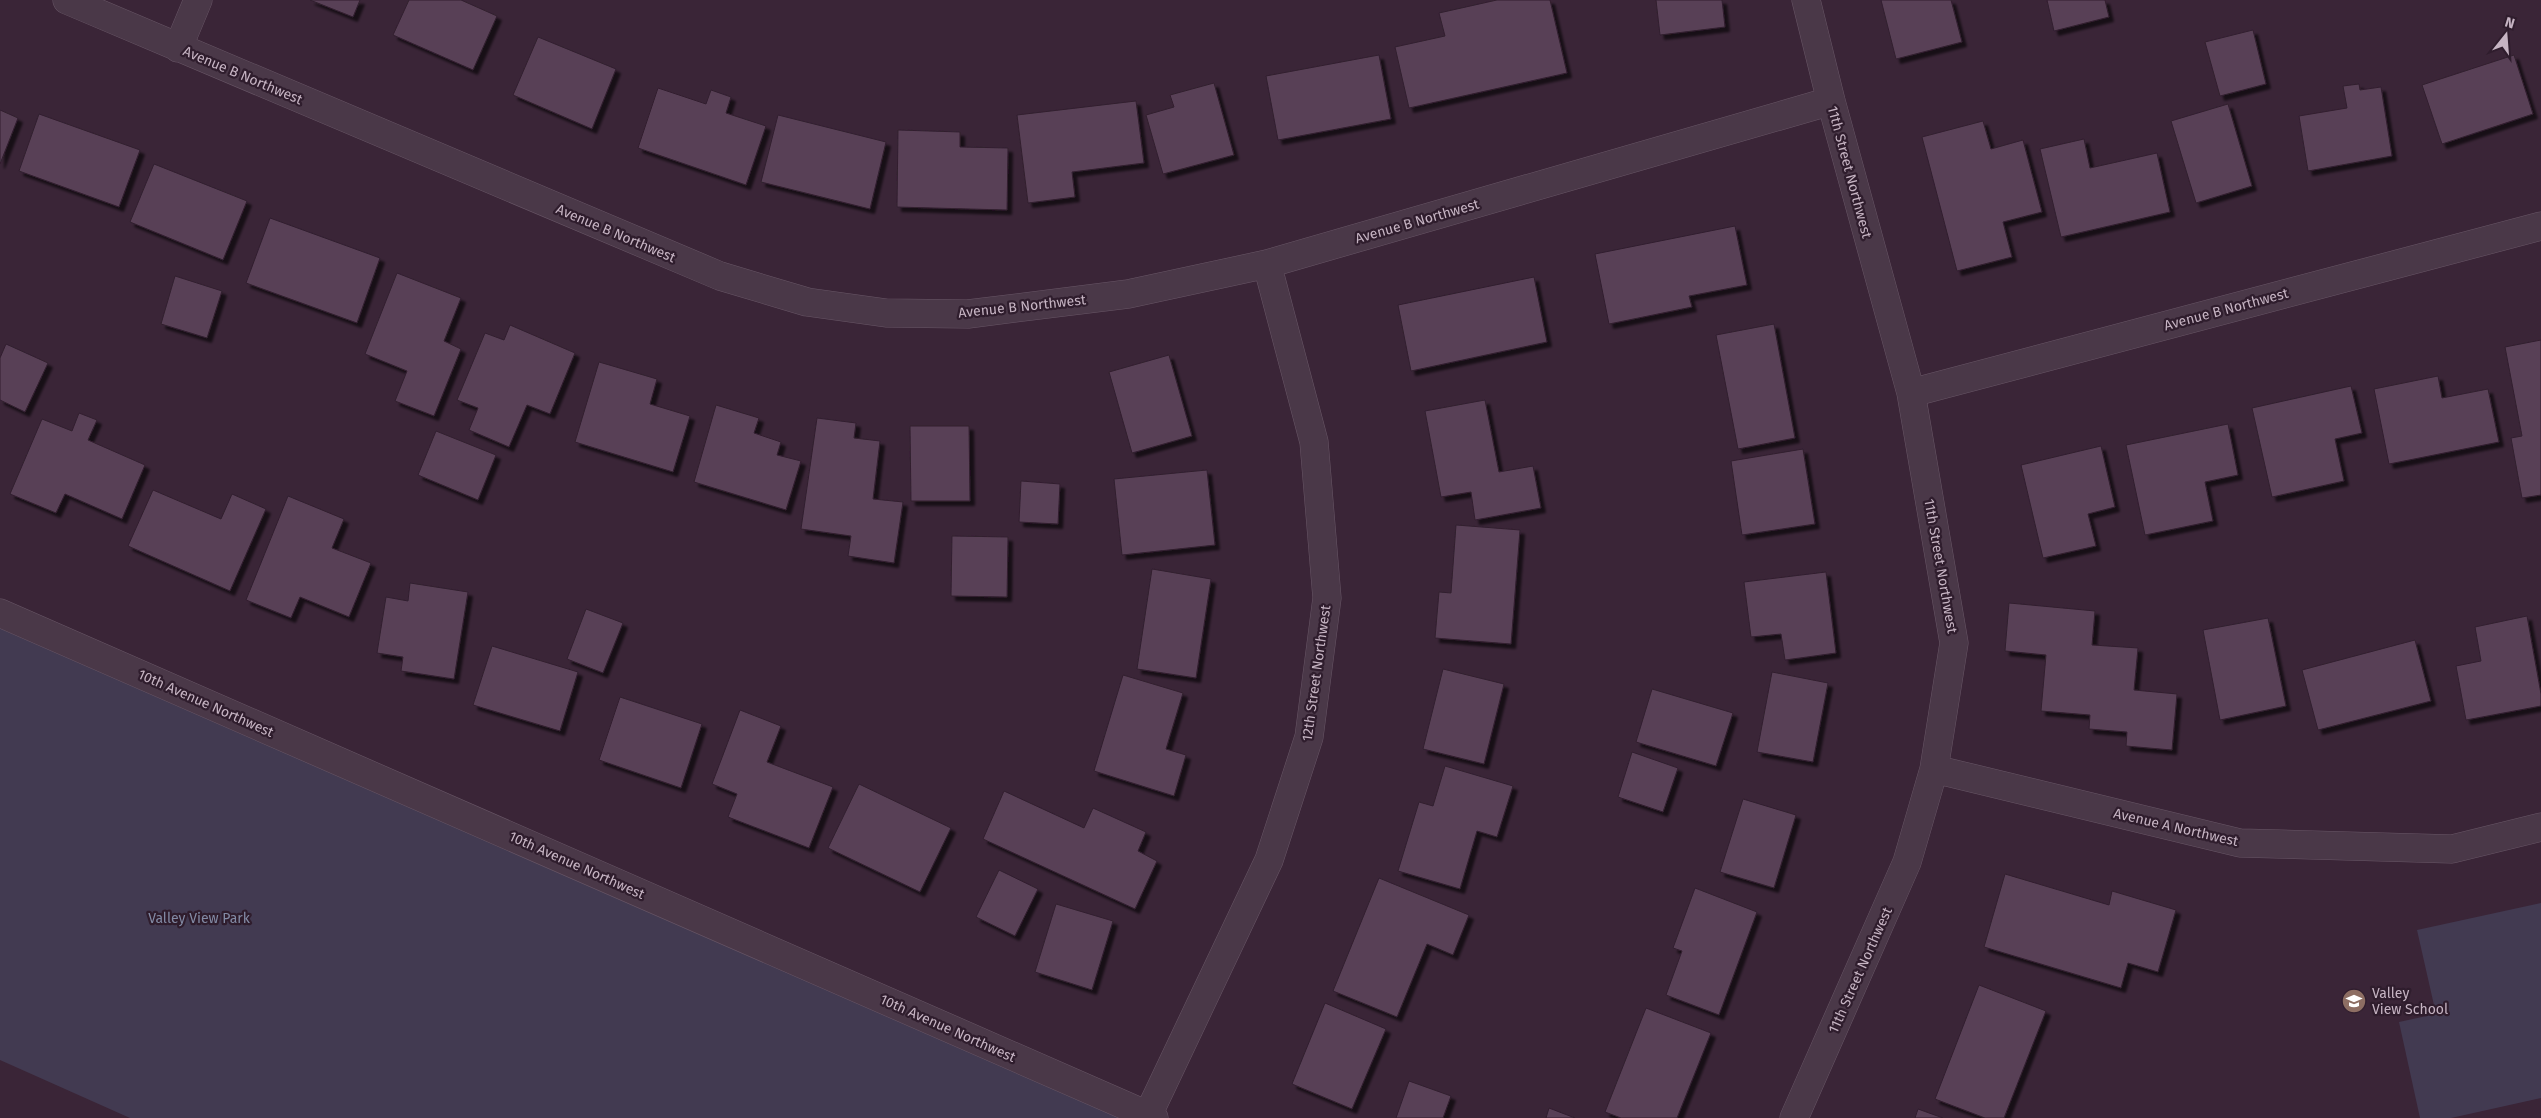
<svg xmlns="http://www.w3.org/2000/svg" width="2541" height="1118" font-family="'Fira Sans',sans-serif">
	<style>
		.green { fill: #423a51 }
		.building { fill: #594156; stroke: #311f2f; filter: url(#shadow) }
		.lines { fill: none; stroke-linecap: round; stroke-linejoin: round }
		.minor-casing { stroke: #685666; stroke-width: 29 }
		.minor { stroke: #4a3848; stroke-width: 28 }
		.labels { text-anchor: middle; stroke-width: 4.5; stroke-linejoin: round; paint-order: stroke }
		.street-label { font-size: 14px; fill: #c6b4c3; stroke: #2f1d2d }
		.park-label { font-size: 14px; fill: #838ba5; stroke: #2f1d2d }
		.poi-label { font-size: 14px; fill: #c6b4c3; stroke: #2f1d2d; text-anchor: start }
	</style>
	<defs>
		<filter id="shadow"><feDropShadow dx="4.5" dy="4.5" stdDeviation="1" flood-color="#0009"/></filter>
	</defs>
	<rect width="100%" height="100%" fill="#3a2537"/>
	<!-- green -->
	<path class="green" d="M0,612L1154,1118H130L0,1060Z
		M2541,903V1098L2451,1118H2420L2399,1022L2436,1014L2417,930Z"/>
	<!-- building -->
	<path class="building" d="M310,0H360L353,17Z
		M409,0H461L497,16L473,70L393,35Z
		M1497,0H1550L1567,73L1409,108L1395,47L1445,36L1439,13Z
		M1656,0H1722L1725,27L1660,35Z
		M1881,0H1951L1962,42L1896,59Z
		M2047,0H2105L2109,17L2054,31Z
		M2253,30L2266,84L2220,96L2205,42Z
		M538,37L616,69L592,129L513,95Z
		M1379,55L1391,119L1278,140L1266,76Z
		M2514,55L2533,114L2442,144L2422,85Z
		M1214,83L1234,155L1163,174L1146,115L1174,107L1170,95Z
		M2359,84L2360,90L2381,87L2392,156L2308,171L2299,116L2347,108L2343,86Z
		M658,88L706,104L711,90L731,97L726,113L766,126L746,185L638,148Z
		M1136,101L1144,163L1072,172L1075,197L1028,203L1017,115Z
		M2228,104L2252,186L2196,203L2171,121Z
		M0,110L18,118L0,164Z
		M39,114L140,150L119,207L19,171Z
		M778,115L886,142L870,209L761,182Z
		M1983,121L1991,149L2023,140L2042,212L2003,222L2012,257L1957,271L1922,137Z
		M898,130L960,132V147L1008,148L1007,210L897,207Z
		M2084,139L2090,168L2157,153L2170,212L2061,237L2040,149Z
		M154,164L247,201L223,260L130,222Z
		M270,218L380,258L357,323L246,283Z
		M1735,226L1747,285L1689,296L1692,307L1609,324L1595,254Z
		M397,273L461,298L444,341L461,349L434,416L395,401L407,371L365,354Z
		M175,276L222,291L207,338L161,324Z
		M1534,277L1547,342L1411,371L1398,305Z
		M1774,324L1795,438L1738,449L1716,335Z
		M510,325L575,353L550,414L527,405L509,447L469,430L478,408L457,400L485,333L504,340Z
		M2541,340V495L2522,498L2511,438L2522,436L2505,347Z
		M6,344L48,363L25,412L0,400V358Z
		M1169,355L1192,436L1132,453L1109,372Z
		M599,362L657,379L650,404L690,416L673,472L575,442Z
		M2438,376L2442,398L2488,389L2499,442L2389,464L2374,389Z
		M2351,386L2362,433L2335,439L2344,481L2272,497L2252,408Z
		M1485,400L1499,472L1533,466L1541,508L1475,520L1471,492L1441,497L1425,411Z
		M716,405L759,418L754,433L781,442L777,455L801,461L786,510L694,482Z
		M79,413L97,420L88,440L145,465L122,519L65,494L56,513L10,494L42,419L72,431Z
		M817,418L856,423L854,438L880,441L873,499L903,502L894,563L848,556L851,536L801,529Z
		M2228,424L2238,475L2205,482L2213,521L2145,535L2126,445Z
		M910,426H969L970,501H911Z
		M436,431L496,455L478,500L418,475Z
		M2101,446L2115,507L2088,514L2096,546L2043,558L2021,465Z
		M1803,449L1815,524L1742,535L1731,461Z
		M1207,470L1215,545L1122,555L1114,479Z
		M1021,481L1060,484L1058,524L1019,522Z
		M153,490L221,519L232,494L266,509L230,591L128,546Z
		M288,496L344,519L332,548L371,563L349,617L300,597L291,618L246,600Z
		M1456,525L1520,530L1511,644L1435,638L1439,592L1451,593Z
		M952,536L1008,537L1007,597L951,596Z
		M1152,569L1211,579L1196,678L1137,669Z
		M1826,572L1836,653L1785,660L1781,634L1751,637L1744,582Z
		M410,583L468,592L454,679L401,671L403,657L377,653L386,597L408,601Z
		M2009,603L2095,611L2092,645L2138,648L2134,690L2177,694L2172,750L2126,746L2127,732L2089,729L2090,715L2041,711L2046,655L2005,651Z
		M586,609L623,623L603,673L567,659Z
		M2527,616L2541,694V706L2466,720L2456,666L2481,661L2475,627Z
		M2268,618L2286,706L2220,720L2203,630Z
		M2415,640L2431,701L2318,730L2302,670Z
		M492,646L578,672L560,731L473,705Z
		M1443,669L1504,684L1484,764L1423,749Z
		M1772,672L1828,683L1813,762L1757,752Z
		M1123,675L1183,693L1166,749L1186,755L1174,796L1094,771Z
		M1652,689L1733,713L1716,766L1636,742Z
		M620,697L702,724L681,788L599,760Z
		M740,710L781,726L767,762L833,787L809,848L728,817L737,794L712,784Z
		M1632,752L1678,768L1663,812L1618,797Z
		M1445,766L1513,786L1497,837L1477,831L1460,889L1398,871L1419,802L1433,806Z
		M859,784L951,828L920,892L828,848Z
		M1004,791L1084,828L1093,808L1146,832L1138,851L1157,861L1135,909L983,839Z
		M1743,799L1796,815L1774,888L1720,872Z
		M999,870L1038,889L1015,936L976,917Z
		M2005,874L2109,905L2112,891L2176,910L2158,972L2128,963L2121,988L1984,947Z
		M1379,878L1469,915L1453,955L1427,944L1397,1017L1333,991Z
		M1695,888L1757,912L1719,1015L1666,995L1682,951L1673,948Z
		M1056,904L1113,921L1092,990L1035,972Z
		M1979,985L2046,1011L2004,1118H1985L1935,1099Z
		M1325,1003L1386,1029L1352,1109L1292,1084Z
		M1646,1008L1711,1033L1677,1118H1621L1605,1112Z
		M1409,1081L1451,1096L1443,1118H1396Z
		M1549,1108L1575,1118H1546Z
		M1918,1109L1943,1118H1915Z"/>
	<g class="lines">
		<!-- minor casing -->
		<g class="minor-casing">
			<path id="minor" d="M67,0L720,276L807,302L886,313L968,314L1128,294L1267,264L1831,101
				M178,48L198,0
				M1911,393L2541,226
				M0,613L1154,1118
				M1934,769L2240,843L2452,849L2541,827
				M1148,1115L1269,860L1309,737L1327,598L1314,442L1267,264
				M1794,1118L1907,862L1934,769L1954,643L1911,393L1831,101L1806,0"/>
		</g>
		<!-- minor -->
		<use href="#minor" class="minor"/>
	</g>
	<!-- icons -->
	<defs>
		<g id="school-disc" transform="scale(1.25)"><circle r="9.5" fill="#8d6e63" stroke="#2f1d2d"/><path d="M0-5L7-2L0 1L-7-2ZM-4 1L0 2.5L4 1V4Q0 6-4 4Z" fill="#fff"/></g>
	</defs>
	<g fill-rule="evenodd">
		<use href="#school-disc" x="2354" y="1001"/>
	</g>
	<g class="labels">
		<!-- street labels -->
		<g class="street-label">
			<text transform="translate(243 75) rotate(23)" y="5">Avenue B Northwest</text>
			<text transform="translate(1850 172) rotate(75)" y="5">11th Street Northwest</text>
			<text transform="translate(1417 221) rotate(-16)" y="5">Avenue B Northwest</text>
			<text transform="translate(616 233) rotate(23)" y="5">Avenue B Northwest</text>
			<text transform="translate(1022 306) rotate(-6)" y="5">Avenue B Northwest</text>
			<text transform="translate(2226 309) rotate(-15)" y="5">Avenue B Northwest</text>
			<text transform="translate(1941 566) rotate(80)" y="5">11th Street Northwest</text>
			<text transform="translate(1316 673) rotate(-82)" y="5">12th Street Northwest</text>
			<text transform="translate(206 703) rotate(24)" y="5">10th Avenue Northwest</text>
			<text transform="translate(2176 827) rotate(13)" y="5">Avenue A Northwest</text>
			<text transform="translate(577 865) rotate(24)" y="5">10th Avenue Northwest</text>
			<text transform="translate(1860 970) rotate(-66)" y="5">11th Street Northwest</text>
			<text transform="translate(948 1028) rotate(24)" y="5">10th Avenue Northwest</text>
		</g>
		<!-- park labels -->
		<g class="park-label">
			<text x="199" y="923">Valley View Park</text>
		</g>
		<!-- poi labels -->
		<g class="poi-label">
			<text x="2372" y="998">Valley<tspan x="2372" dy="16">View School</tspan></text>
		</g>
	</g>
	<!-- north arrow -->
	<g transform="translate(2506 35) rotate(17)" stroke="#2f1d2d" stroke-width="4" paint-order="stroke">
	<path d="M0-4L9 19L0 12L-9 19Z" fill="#c6b4c3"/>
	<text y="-8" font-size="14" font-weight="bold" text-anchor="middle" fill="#c6b4c3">N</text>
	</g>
</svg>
